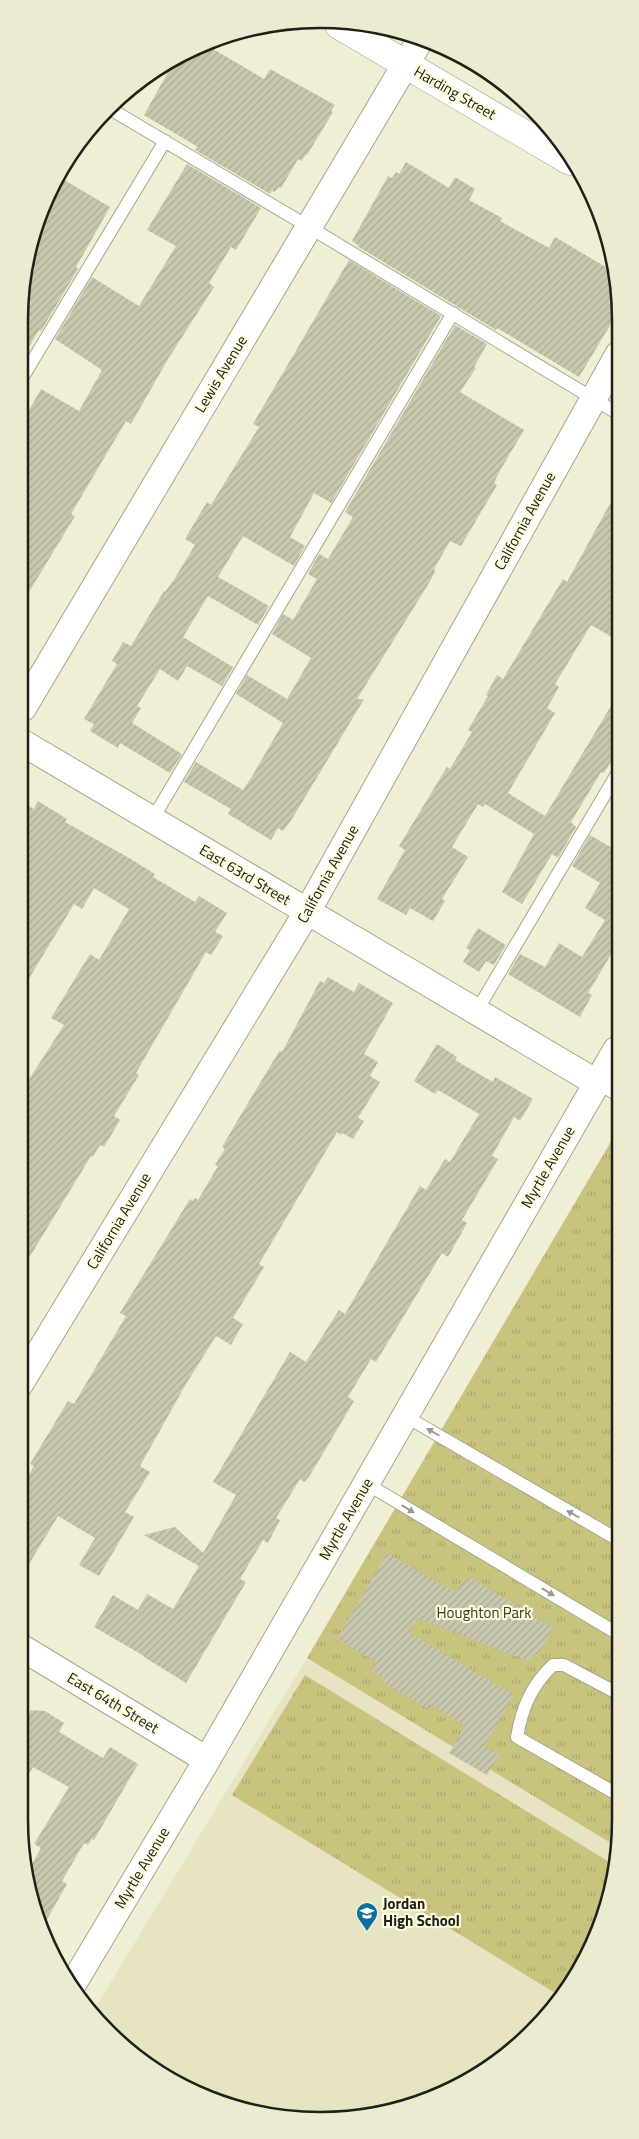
<svg xmlns="http://www.w3.org/2000/svg" width="639" height="2139" font-family="'Titillium Web',sans-serif">
	<style>
		.built { fill: #e6e4c2 }
		.park { fill: url(#park-tufts) }
		.building { fill: url(#building-hatch) }
		.lines { fill: none; stroke-linecap: round; stroke-linejoin: round }
		.service-casing { stroke: #a7a58c; stroke-width: 14 }
		.minor-casing { stroke: #a7a58c; stroke-width: 28 }
		.tertiary-casing { stroke: #a7a58c; stroke-width: 29 }
		.service { stroke: #fff; stroke-width: 12 }
		.minor { stroke: #fff; stroke-width: 26 }
		.tertiary { stroke: #fff; stroke-width: 28 }
		.oneway { fill: #9b9b96 }
		.labels { text-anchor: middle; stroke-width: 4.5; stroke-linejoin: round; paint-order: stroke }
		.street-label { font-size: 15px; fill: #202016; stroke: #fefce1 }
		.park-label { font-size: 15px; fill: #3d3a19; stroke: #fefce1 }
		.poi-label { font-size: 15px; font-weight: bold; fill: #202016; stroke: #fefce1; text-anchor: start }
		.rim { fill: none; stroke: #202016; stroke-width: 2.5 }
	</style>
	<defs>
		<pattern id="park-tufts" width="24" height="20" patternUnits="userSpaceOnUse" patternTransform="scale(1.25)"><rect width="24" height="20" fill="#c9c380"/><path d="M3 7l-1-3M5 7V3M7 7l1-3M15 17l-1-3M17 17v-4M19 17l1-3" fill="none" stroke="#aca76e"/></pattern>
		<pattern id="building-hatch" width="6" height="6" patternUnits="userSpaceOnUse" patternTransform="scale(1.25)"><rect width="6" height="6" fill="#c9c7ad"/><path d="M-1 1l2-2M0 6l6-6M5 7l2-2" fill="none" stroke="#acab94"/></pattern>
	</defs>
	<rect width="100%" height="100%" fill="#f0eed4"/>
	<!-- built -->
	<path class="built" d="M307,1658L614,1845V1878L570,1986L487,2069L397,2110L281,2118L186,2089L91,2015Z"/>
	<!-- park -->
	<path class="park" d="M616,1133L614,1845L307,1658Z
		M305,1675L614,1865V1878L570,1986L560,1996L232,1795Z"/>
	<!-- building -->
	<path class="building" d="M208,46L264,79L270,69L335,105L331,111L333,112L307,155L306,154L302,161L298,159L281,188L279,187L274,192L272,190L270,194L195,150L198,147L144,115L175,60Z
		M406,162L449,188L455,177L475,189L469,200L502,218L500,221L549,248L555,237L616,273L618,281V312L579,377L497,328L496,330L357,246L358,245L352,241L388,176L392,178L396,172L399,174Z
		M187,164L261,208L236,250L231,247L209,283L214,287L168,359L131,424L126,421L71,514L75,516L23,602L24,419L41,389L79,411L102,370L55,339L92,277L139,306L176,246L147,230Z
		M59,177L110,207L76,267L78,269L41,331L39,330L24,355L25,261Z
		M349,260L441,316L331,503L314,493L290,537L305,546L294,566L243,536L218,577L269,606L258,625L208,596L183,637L233,667L222,686L187,666L178,681L160,669L137,706L141,708L132,723L182,754L170,773L120,743L118,748L90,731L94,724L84,719L117,664L112,661L123,642L131,646L164,591L165,592L173,581L195,545L185,539L207,502L211,505L259,427L253,424Z
		M455,325L487,344L474,367L476,368L460,392L524,430L498,474L494,483L497,485L461,546L450,541L434,569L435,572L429,583L357,699H364L333,751L290,822L283,831L278,828L271,840L228,814L231,809L184,782L196,762L243,790L251,778L283,723L236,694L247,675L287,699L311,658L272,634L283,614L293,620L317,579L308,574L319,554L328,559L353,517L345,512Z
		M617,491V640L591,625L555,684L559,687L547,708L555,713L508,793L545,816L617,696V739L611,749L616,753L604,773L601,772L571,822L576,827L558,858L552,854L522,904L502,892L534,834L485,804L483,807L478,804L452,847L468,857L442,899L445,901L433,921L410,908L406,915L377,899L405,850L399,846L447,767L450,769L472,732L468,730L488,696L486,695L497,675L503,679L563,579L567,582Z
		M38,801L67,819L65,822L129,858L155,874L153,877L195,902L199,896L227,913L215,932L223,936L211,955L206,952L136,1073L139,1075L114,1116L120,1120L104,1147L100,1145L93,1157L91,1156L21,1271V1092L64,1025L51,1018L90,954L99,960L129,909L94,888L82,909L74,904L22,990L23,802L34,809Z
		M590,835L617,851L616,946L588,993L592,995L580,1017L508,974L520,954L545,967L559,943L582,957L605,920L585,908L600,883L572,866Z
		M478,928L506,945L494,965L486,961L479,972L463,962L470,950L466,948Z
		M328,977L354,992L359,983L393,1003L364,1054L378,1062L370,1076L380,1082L358,1118L364,1121L353,1139L342,1133L341,1135L337,1132L259,1264L264,1267L233,1318L243,1324L231,1345L216,1336L186,1384L140,1466L150,1472L125,1512L134,1517L99,1576L79,1565L95,1538L58,1516L20,1579V1490L34,1466L30,1464L68,1401L74,1404L126,1316L120,1313L190,1199L193,1201L195,1198L198,1200L218,1166L215,1165L225,1149L222,1147L242,1113L280,1050L282,1052L320,981L324,983Z
		M437,1044L457,1057L455,1060L493,1082L495,1077L533,1099L520,1121L514,1117L492,1156L498,1159L462,1220L467,1223L448,1257L442,1253L376,1362L371,1359L348,1397L354,1401L309,1477L304,1482L300,1479L276,1518L280,1520L268,1543L263,1540L240,1579L246,1582L186,1683L144,1657V1656L94,1627L113,1595L138,1610L147,1594L173,1609L199,1566L144,1535L175,1527L203,1553L236,1495L213,1482L290,1352L306,1362L339,1310L345,1314L420,1186L426,1190L445,1159L450,1162L479,1114L438,1090L435,1094L414,1081Z
		M387,1553L456,1593L464,1579L467,1581L469,1577L554,1628L537,1656L533,1653L528,1661L417,1618L410,1633L514,1695L485,1746L499,1755L487,1775L449,1753L465,1726L429,1704L427,1708L382,1682L385,1679L370,1670L376,1662L337,1639Z
		M31,1710L45,1711L64,1723L59,1732L103,1758L110,1747L138,1764L94,1840L92,1839L88,1845L84,1843L62,1881L67,1884L41,1930L29,1869L41,1848L34,1844L69,1787L33,1767L19,1791V1730Z"/>
	<g class="lines">
		<!-- service casing -->
		<g class="service-casing">
			<path id="service" d="M112,110L309,227L617,413
				M24,375L165,141
				M152,820L453,313
				M476,1012L617,774
				M597,1083L616,1094
				M405,1416L615,1538
				M367,1484L615,1632
				M615,1793L517,1737C522,1708 531,1686 553,1665H564L615,1692"/>
		</g>
		<!-- minor casing -->
		<g class="minor-casing">
			<path id="minor" d="M23,708L420,40
				M23,743L597,1083
				M20,1384L307,912L618,355
				M19,1646L207,1760
				M73,1984L207,1760L616,1050"/>
		</g>
		<!-- tertiary casing -->
		<g class="tertiary-casing">
			<path id="tertiary" d="M339,25L570,161"/>
		</g>
		<!-- service -->
		<use href="#service" class="service"/>
		<!-- minor -->
		<use href="#minor" class="minor"/>
		<!-- tertiary -->
		<use href="#tertiary" class="tertiary"/>
	</g>
	<!-- one-way arrows -->
	<defs><path id="oneway-solid" d="M-6-.8H1V-3.2L6.5 0L1 3.2V.8H-6Z" transform="scale(1.25)"/></defs>
	<g class="oneway">
		<use href="#oneway-solid" transform="translate(433 1432) rotate(-150)"/>
		<use href="#oneway-solid" transform="translate(408 1509) rotate(31)"/>
		<use href="#oneway-solid" transform="translate(573 1514) rotate(-150)"/>
		<use href="#oneway-solid" transform="translate(548 1592) rotate(31)"/>
	</g>
	<!-- icons -->
	<defs>
		<g id="school-pin" transform="scale(1.125)"><path d="M0 17L-7.5 6A9.5 9.5 0 1 1 7.5 6Z" fill="#0d6f9d" stroke="#fefce1"/><path d="M0-5L7-2L0 1L-7-2ZM-4 1L0 2.5L4 1V4Q0 6-4 4Z" fill="#fff"/></g>
	</defs>
	<g fill-rule="evenodd">
		<use href="#school-pin" x="367" y="1913"/>
	</g>
	<g class="labels">
		<!-- street labels -->
		<g class="street-label">
			<text transform="translate(455 93) rotate(30)" y="5">Harding Street</text>
			<text transform="translate(221 374) rotate(-59)" y="5">Lewis Avenue</text>
			<text transform="translate(525 521) rotate(-61)" y="5">California Avenue</text>
			<text transform="translate(328 874) rotate(-61)" y="5">California Avenue</text>
			<text transform="translate(245 875) rotate(31)" y="5">East 63rd Street</text>
			<text transform="translate(548 1167) rotate(-60)" y="5">Myrtle Avenue</text>
			<text transform="translate(119 1221) rotate(-59)" y="5">California Avenue</text>
			<text transform="translate(346 1519) rotate(-60)" y="5">Myrtle Avenue</text>
			<text transform="translate(113 1703) rotate(31)" y="5">East 64th Street</text>
			<text transform="translate(142 1868) rotate(-59)" y="5">Myrtle Avenue</text>
		</g>
		<!-- park labels -->
		<g class="park-label">
			<text x="484" y="1618">Houghton Park</text>
		</g>
		<!-- poi labels -->
		<g class="poi-label">
			<text x="383" y="1909">Jordan<tspan x="383" dy="17">High School</tspan></text>
		</g>
	</g>
	<!-- crop -->
	<path d="M0 0H639V2139H0ZM320 28H320A292 292 0 0 1 612 320V1820A292 292 0 0 1 320 2112H320A292 292 0 0 1 28 1820V320A292 292 0 0 1 320 28Z" fill="#ecead1" fill-rule="evenodd"/>
	<path class="rim" d="M320 28H320A292 292 0 0 1 612 320V1820A292 292 0 0 1 320 2112H320A292 292 0 0 1 28 1820V320A292 292 0 0 1 320 28Z"/>
</svg>
